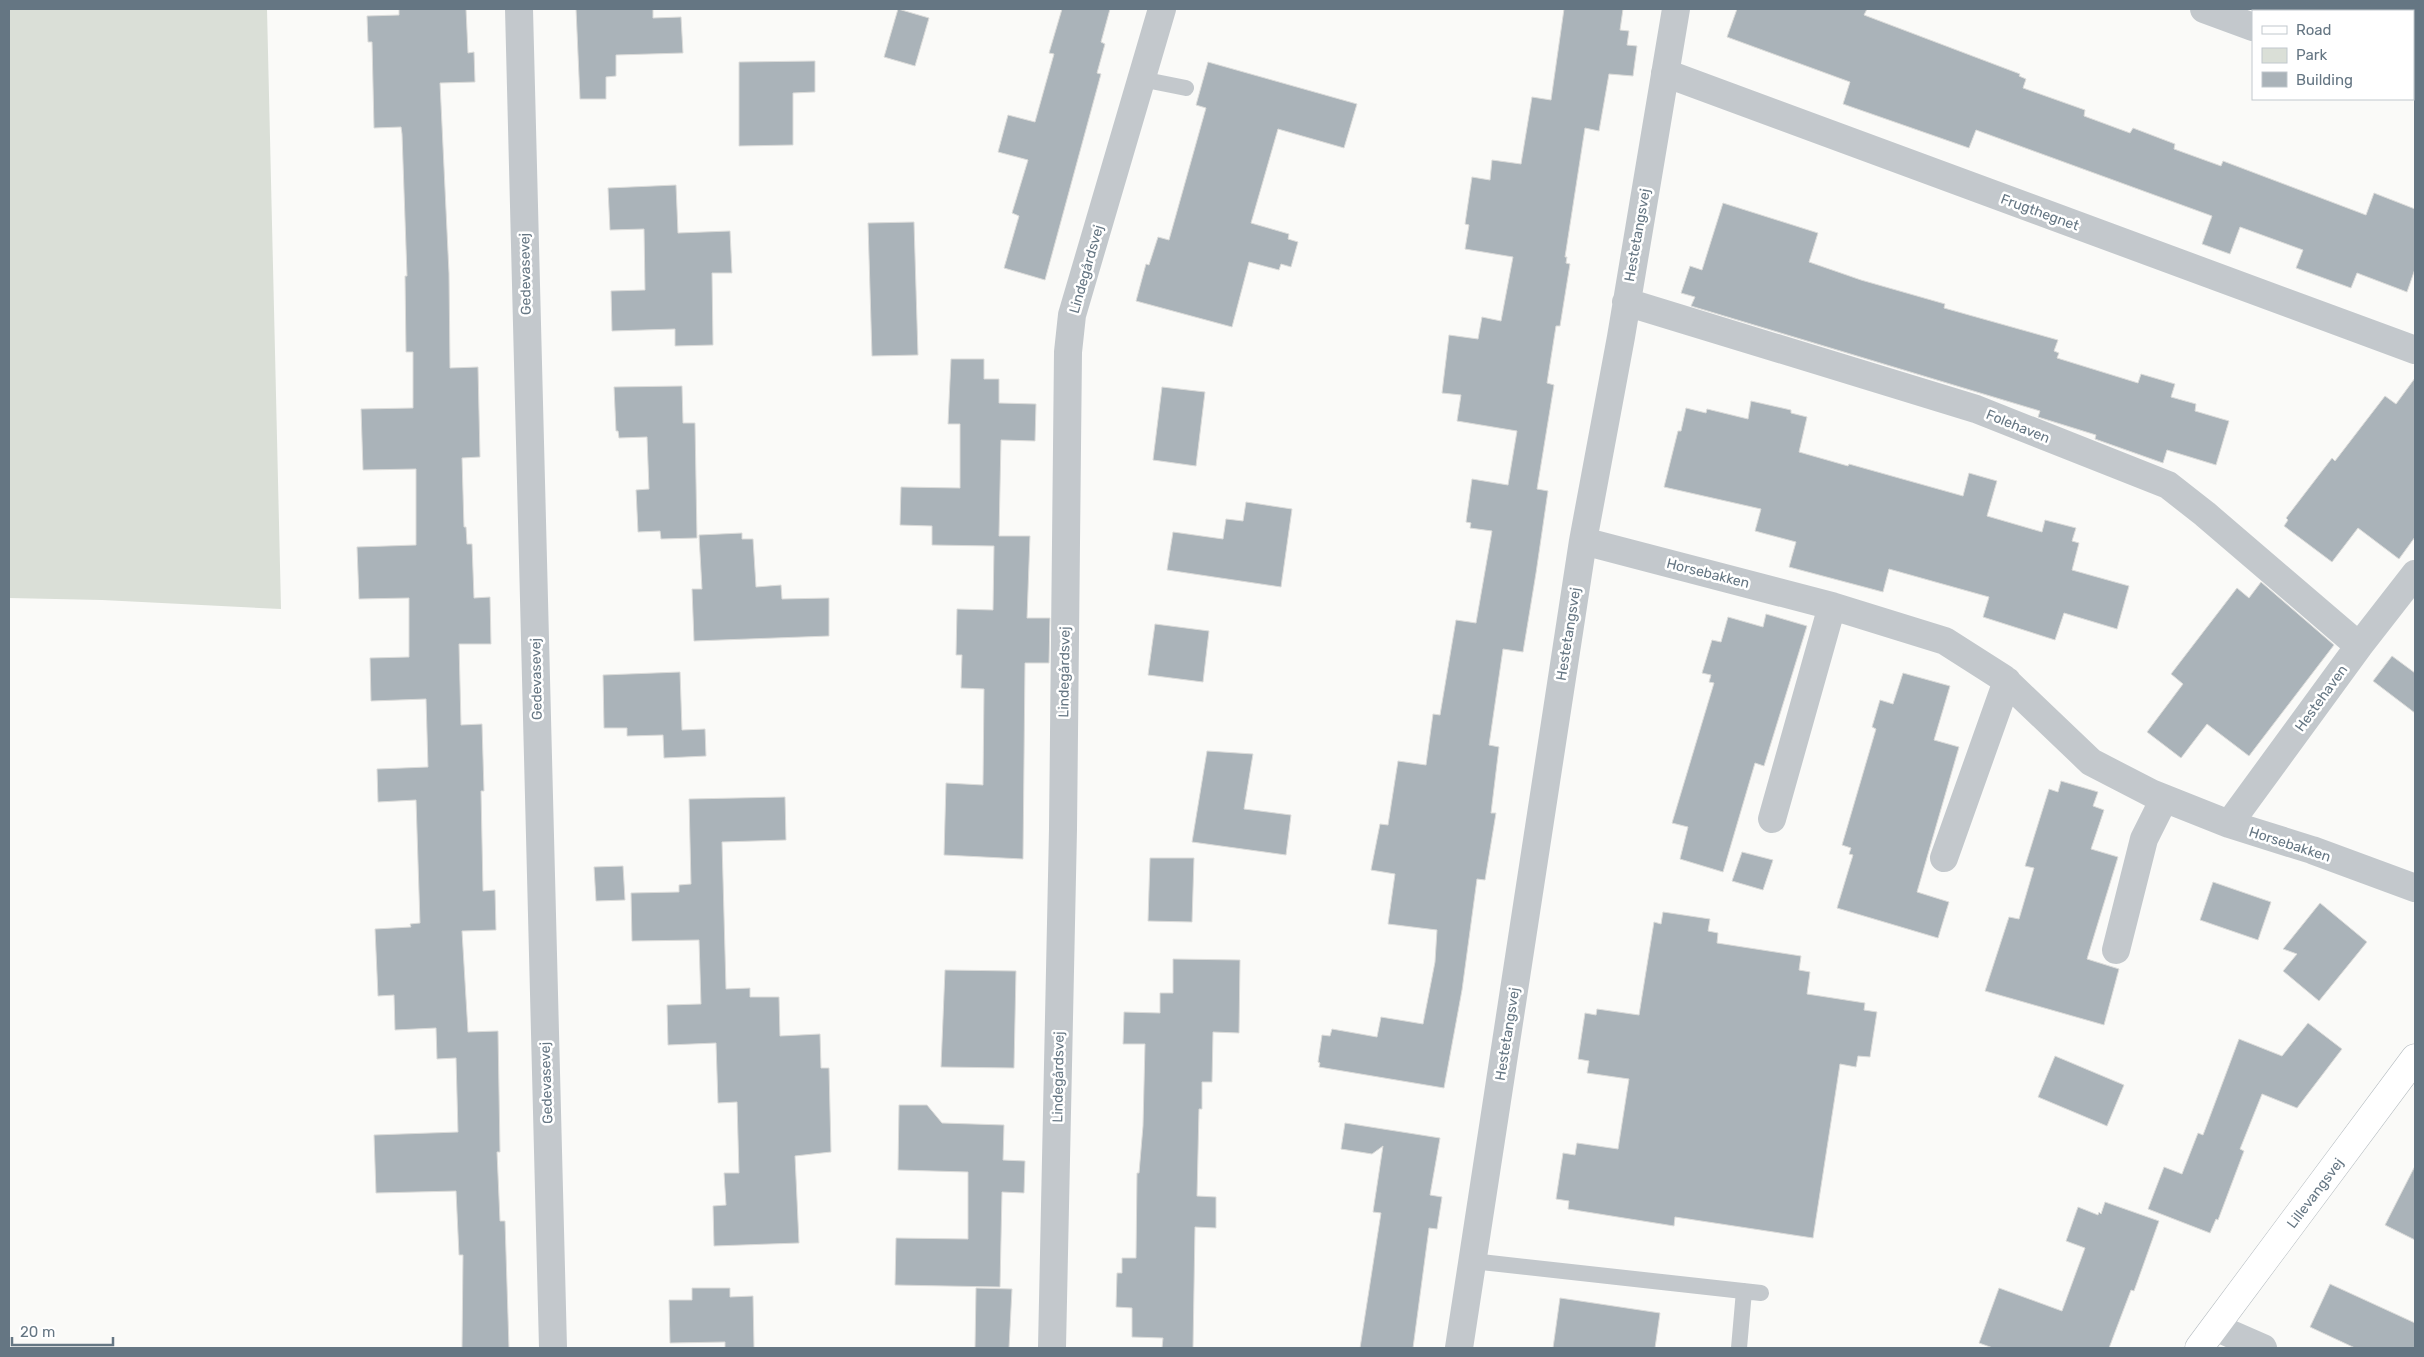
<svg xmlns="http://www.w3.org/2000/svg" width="2424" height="1357" font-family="Rubik,sans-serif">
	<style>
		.green { fill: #dadfd7 }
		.building { fill: #aab3b9; stroke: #dcdcda }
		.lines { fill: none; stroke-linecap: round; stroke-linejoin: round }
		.secondary-casing { stroke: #b3babf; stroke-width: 29 }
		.lane { stroke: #c3c8cc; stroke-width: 16 }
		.street { stroke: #c3c8cc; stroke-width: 28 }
		.secondary { stroke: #fff; stroke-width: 28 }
		.labels { text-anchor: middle; stroke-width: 5; stroke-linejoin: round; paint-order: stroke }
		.street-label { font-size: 14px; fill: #657683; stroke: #fff }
	</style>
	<rect width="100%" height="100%" fill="#fafaf8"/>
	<!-- green -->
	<path class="green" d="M9,9H267L281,609L102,600L9,598Z"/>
	<!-- building -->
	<path class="building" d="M399,9H466L468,53L474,52L475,82L440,83L449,273L450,368L478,367L480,457L462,458L464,527H466L467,544H472L474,598L490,597L491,644H459L461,725L482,724L484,791H481L483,891L495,890L496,930L462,931L468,1032L498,1031L500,1152H497L500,1221H505L509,1348H462L463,1255H459L456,1191L376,1193L374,1135L458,1132L456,1058L437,1059L436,1028L395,1030L394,995L378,996L375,929L411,927L410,924L420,923L416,800L378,802L377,769L428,767L426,699L371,701L370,658L409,657V598L359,599L357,547L416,545V469L363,470L361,409L413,408V352H406L405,276H407L402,134L401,127L374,128L372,42H368L367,16L399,15Z
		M576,9H653V18L681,17L683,53L616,55V76L606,77V99H580Z
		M898,9L929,18L915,66L884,57Z
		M1062,9H1110L1101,42L1105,44L1097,73L1101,74L1045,280L1004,268L1019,216L1012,213L1028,160L998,152L1008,115L1035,122L1054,54L1049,53Z
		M1564,9H1623L1620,30L1629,31L1627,45L1637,46L1633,76L1609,74L1599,131L1585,128L1565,257H1567L1566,263L1570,264L1560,326H1556L1547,383L1554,385L1537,489L1548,491L1536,573L1523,652L1503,649L1489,745L1499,747L1491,813H1496L1485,880L1477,879L1462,990L1444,1088L1319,1067L1320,1063L1318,1062L1322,1035L1330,1036L1332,1029L1377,1037L1381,1017L1423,1024L1435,962L1437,930L1388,924L1395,874L1371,870L1380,824L1388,825L1398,761L1426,765L1433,714L1440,715L1456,620L1476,623L1492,531L1470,528L1471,523L1466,522L1472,479L1508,485L1517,431L1457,421L1461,395L1442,393L1449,335L1478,339L1482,317L1501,321L1513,257L1465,249L1469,225L1465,224L1472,177L1490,180L1492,160L1521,164L1532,97L1551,100Z
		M1737,9H1867L1864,15L2020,74L2019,76L2026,79L2023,88L2085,110L2084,116L2130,133L2133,128L2175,144L2174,149L2221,166L2223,161L2366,215L2374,193L2415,209V269L2407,292L2357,273L2351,288L2296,268L2303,250L2240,227L2230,254L2202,244L2212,216L1976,130L1969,148L1843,104L1850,82L1727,37Z
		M815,61V92L793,93V145L739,146V62Z
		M1208,62L1357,104L1344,148L1278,129L1251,223L1289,234L1288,239L1298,242L1291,267L1281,264L1279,270L1249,262L1232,327L1136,301L1146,264L1149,265L1158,237L1169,240L1206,108L1196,105Z
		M676,185L678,233L730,231L732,273H712L713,345L675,346V329L612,331L611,291L645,290L644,229L610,230L608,188Z
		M1723,203L1818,233L1809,262L1861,280L1945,304L1944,308L2058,340L2054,351L2059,353L2057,358L2138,383L2141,374L2175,384L2171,397L2196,404L2195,411L2229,421L2216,465L2167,450L2163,463L2095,439L2096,435L2038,417L2040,411L1691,306L1695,297L1681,293L1690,266L1702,270Z
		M914,222L918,355L872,356L868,223Z
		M951,359H984V379H999V403L1036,404L1035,441L1001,440L999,536H1030L1027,618H1050L1049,663H1025L1023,859L944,855L946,783L983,785L984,689L961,688L962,655H956L957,609L993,610L994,546L932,545V526L900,525L901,487L960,488V424H948Z
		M2415,378V537L2399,559L2358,528L2332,562L2284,526L2288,520L2286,518L2332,458L2335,461L2385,396L2396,404Z
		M682,386L683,423H695L697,538L661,539L660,531L638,532L636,490L649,489L647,437L619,438L618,431H616L614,387Z
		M1162,387L1205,392L1196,466L1153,460Z
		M1751,401L1791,410V413L1807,417L1799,452L1848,466L1849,464L1963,496L1969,473L1997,481L1987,516L2042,532L2045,520L2076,528L2072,541L2079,543L2072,570L2129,586L2117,629L2064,613L2055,640L1983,617L1989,597L1889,569L1883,592L1789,567L1796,542L1755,531L1761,509L1664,487L1678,431H1681L1686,408L1706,413L1707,409L1748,419Z
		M1246,502L1292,509L1281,587L1167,570L1173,532L1223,539L1226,519L1243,521Z
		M742,533V539H753L756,587L781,585L782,599L829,598V636L694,641L692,589H702L699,535Z
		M2261,582L2334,645L2249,756L2207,724L2181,758L2147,732L2183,684L2171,674L2237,588L2249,598Z
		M1766,614L1807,626L1764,766L1755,763L1723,872L1680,859L1688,827L1672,823L1714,683L1709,682L1711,675L1702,673L1712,640L1721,642L1728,617L1763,627Z
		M1155,624L1209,631L1203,682L1148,675Z
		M2392,656L2415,673V713L2373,681Z
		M680,672L682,730L705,729L706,756L664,758L663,735L627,736V728H604L603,675Z
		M1903,673L1950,686L1934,740L1959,747L1917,892L1949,902L1938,938L1837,908L1853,855L1849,854L1851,848L1842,845L1876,729L1872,727L1880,700L1893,704Z
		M1207,751L1253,754L1244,809L1291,815L1286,855L1192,842Z
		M2061,781L2098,792L2093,806L2104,810L2091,849L2118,857L2087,959L2119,969L2104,1025L1985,991L2009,917L2019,919L2034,868L2025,866L2049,789L2058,792Z
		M785,797L786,840L722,842L726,989L750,988V997H779L780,1036L820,1034L821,1068H829L831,1152L795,1156L799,1243L714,1246L713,1206L726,1205L724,1173H739L737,1102L718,1103L716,1043L668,1045L667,1005L701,1004L699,940L632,941L631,893L679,892V885L691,884L689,799Z
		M1742,852L1773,860L1763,890L1732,881Z
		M1150,858H1194L1192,922L1148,921Z
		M623,866L625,900L596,901L594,867Z
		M2213,882L2271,902L2258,940L2200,920Z
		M2320,903L2367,942L2319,1001L2283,971L2297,954L2283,949Z
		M1663,912L1710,919L1708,931L1718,933L1717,943L1801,956L1799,970L1810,972L1807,994L1865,1003L1864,1010L1877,1012L1870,1057L1858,1056L1856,1067L1840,1064L1813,1238L1675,1217L1674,1226L1568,1209L1569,1201L1556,1199L1563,1153L1575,1155L1577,1143L1618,1149L1629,1079L1587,1073L1589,1061L1578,1059L1585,1013L1596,1015L1597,1009L1639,1015L1654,922L1661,924Z
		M1173,959L1240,960L1239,1033L1213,1032L1212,1082H1202V1109H1199L1197,1196L1216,1197V1228L1195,1227L1193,1348H1162L1163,1338L1132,1337V1308L1116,1307L1117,1273H1122V1258H1136L1137,1173H1139L1143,1126L1145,1044H1123L1124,1012L1160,1013V993H1173Z
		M945,970L1016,971L1014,1068L941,1067Z
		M2308,1023L2342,1049L2297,1108L2262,1094L2240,1149L2244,1151L2218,1220L2216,1219L2210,1233L2148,1209L2164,1167L2182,1174L2198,1133L2203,1135L2239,1039L2282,1056Z
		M2055,1056L2124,1085L2107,1126L2038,1097Z
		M899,1105H927L942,1123L1004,1125L1003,1160L1025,1161L1024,1193L1002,1192L1000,1287L895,1285L896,1238L968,1239V1172L898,1170Z
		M1345,1123L1440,1138L1430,1195L1442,1197L1437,1229L1429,1228L1413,1348H1360L1381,1213L1373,1212L1383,1146L1372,1154L1341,1149Z
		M2415,1166V1240L2385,1225Z
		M2105,1202L2159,1221L2134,1291L2131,1290L2109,1348H1993L1979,1343L1999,1288L2062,1311L2085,1248L2066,1241L2078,1207L2098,1215L2099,1212L2101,1214Z
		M2330,1284L2415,1323V1348H2355L2310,1327Z
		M692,1288H730V1297L753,1296L754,1348H725V1342L670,1343L669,1300H692Z
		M976,1288L1012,1289L1009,1348H975Z
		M1560,1298L1660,1313L1655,1348H1553Z"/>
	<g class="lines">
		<!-- secondary casing -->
		<g class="secondary-casing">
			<path id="secondary" d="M2199,1348L2415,1058"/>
		</g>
		<!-- lane -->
		<path class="lane" d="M1141,79L1186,88
			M1472,1261L1761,1293
			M1739,1348L1744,1291"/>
		<!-- street -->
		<path class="street" d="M519,9L553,1348
			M2204,9L2253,27
			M2385,11L2386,9
			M1665,73L2415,350
			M1626,302L1976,409L2168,485L2205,514L2359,646
			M1583,541L1832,606L1945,641L2003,678L2091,762L2151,793L2229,824L2312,850L2415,888
			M1772,819L1832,606
			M2229,824L2359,646L2415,574
			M1944,858L2007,681
			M2116,950L2144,839L2164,799
			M2215,1327L2263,1348
			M1052,1348L1063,829L1068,352L1072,315L1162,9
			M1459,1348L1583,541L1621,337L1676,9"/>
		<!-- secondary -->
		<use href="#secondary" class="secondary"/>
	</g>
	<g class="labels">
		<!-- street labels -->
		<g class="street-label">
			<text transform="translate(2040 212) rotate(20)" y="5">Frugthegnet</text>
			<text transform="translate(1637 235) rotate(-80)" y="5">Hestetangsvej</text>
			<text transform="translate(1086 269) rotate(-74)" y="5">Lindegårdsvej</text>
			<text transform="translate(525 274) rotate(-91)" y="5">Gedevasevej</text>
			<text transform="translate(2018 426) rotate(22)" y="5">Folehaven</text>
			<text transform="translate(1708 573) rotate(14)" y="5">Horsebakken</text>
			<text transform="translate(1568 634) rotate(-81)" y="5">Hestetangsvej</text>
			<text transform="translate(1064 672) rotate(-89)" y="5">Lindegårdsvej</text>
			<text transform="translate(536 679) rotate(-91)" y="5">Gedevasevej</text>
			<text transform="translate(2321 698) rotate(-54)" y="5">Hestehaven</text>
			<text transform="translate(2290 844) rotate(18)" y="5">Horsebakken</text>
			<text transform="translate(1507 1034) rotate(-81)" y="5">Hestetangsvej</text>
			<text transform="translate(1058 1077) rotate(-89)" y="5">Lindegårdsvej</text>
			<text transform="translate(546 1083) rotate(-92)" y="5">Gedevasevej</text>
			<text transform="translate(2315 1193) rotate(-53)" y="5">Lillevangsvej</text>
		</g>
	</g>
	<!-- border -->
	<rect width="2424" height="1357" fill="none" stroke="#657683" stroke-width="20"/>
	<!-- legend -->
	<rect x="2252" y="10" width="162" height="90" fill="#ffffff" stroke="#c1c8cd"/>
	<rect x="2262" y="26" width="25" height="8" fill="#ffffff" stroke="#c1c8cd"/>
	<text x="2296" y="35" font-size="15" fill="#657683">Road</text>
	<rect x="2262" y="48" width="25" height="15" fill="#dadfd7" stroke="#c1c8cd"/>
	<text x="2296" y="60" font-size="15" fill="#657683">Park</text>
	<rect x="2262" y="72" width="25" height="15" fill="#aab3b9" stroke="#c1c8cd"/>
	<text x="2296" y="85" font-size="15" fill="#657683">Building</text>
	<!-- scale -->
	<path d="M12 1337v8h101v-8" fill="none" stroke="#657683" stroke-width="2.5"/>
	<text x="20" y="1337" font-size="15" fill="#657683" stroke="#ffffff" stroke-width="4" paint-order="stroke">20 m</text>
</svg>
